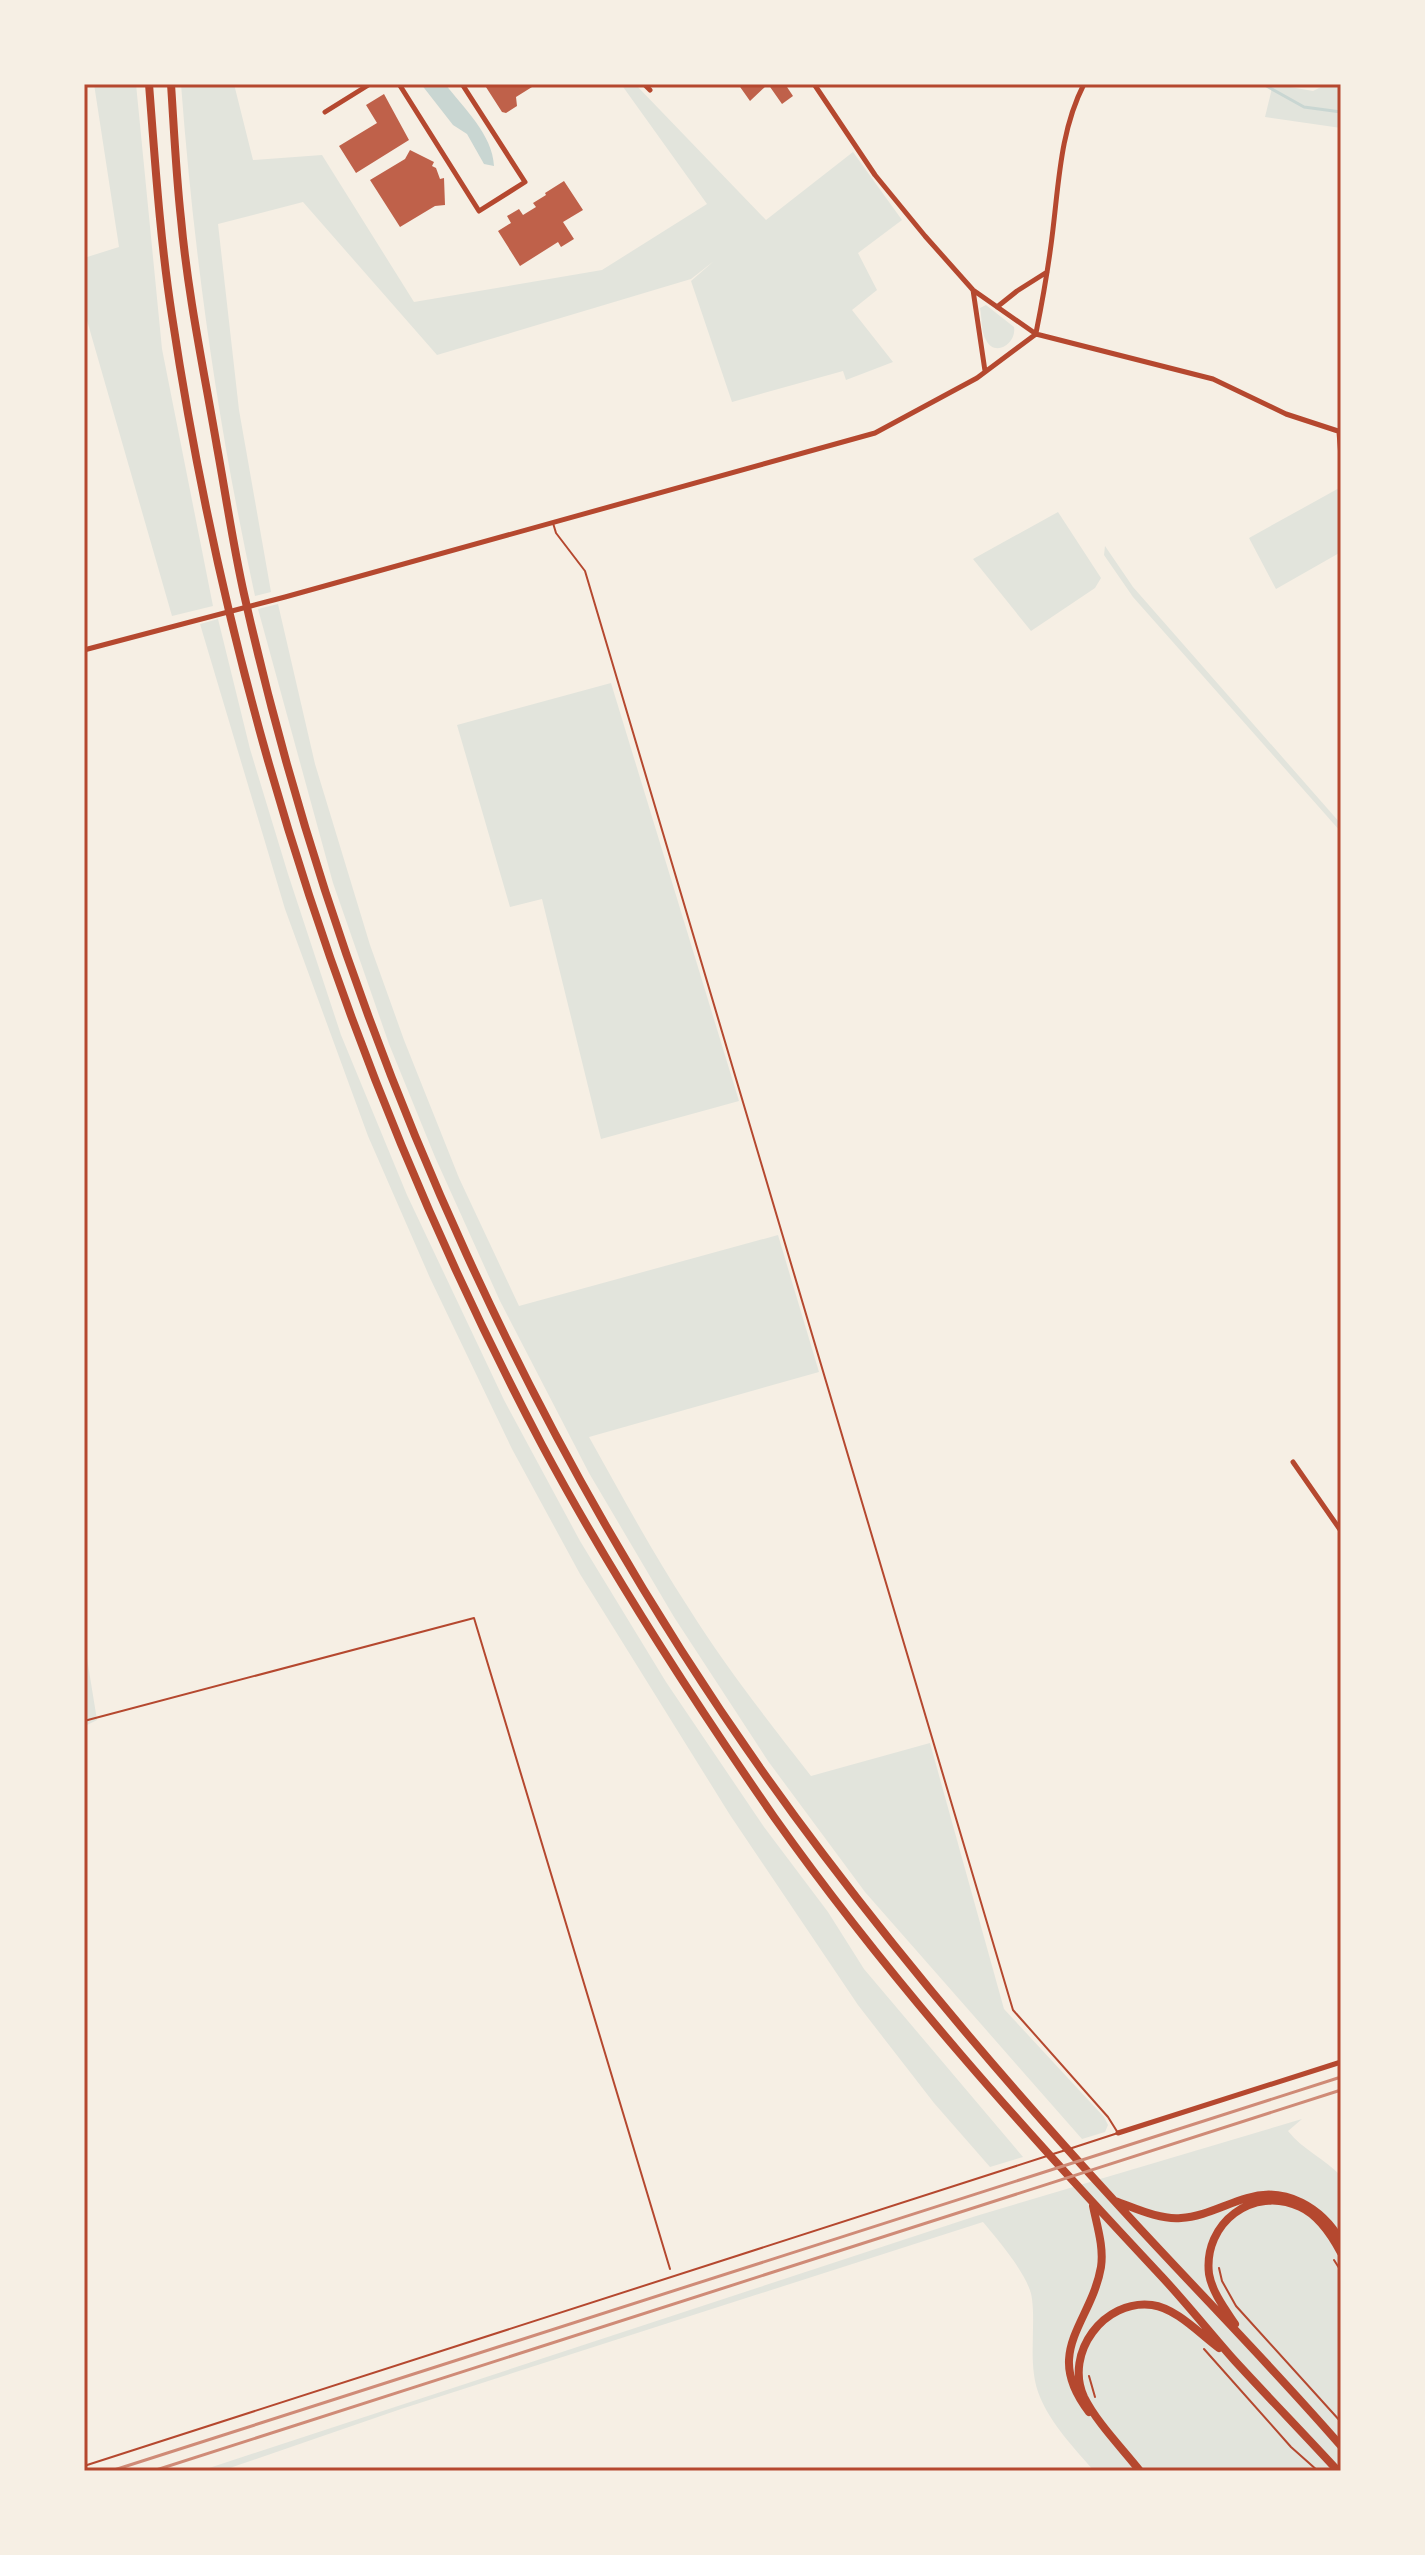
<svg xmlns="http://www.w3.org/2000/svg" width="1425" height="2555" font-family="'Asap Condensed',sans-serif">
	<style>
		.green { fill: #e2e4dc }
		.water { fill: #c9d6d2 }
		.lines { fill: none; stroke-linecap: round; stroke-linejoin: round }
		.stream { stroke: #c9d6d2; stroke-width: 3 }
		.building { fill: #bf614a }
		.path { stroke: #b5482f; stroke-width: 2 }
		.service { stroke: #b5482f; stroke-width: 2 }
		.minor { stroke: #b5482f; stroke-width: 5 }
		.trunk { stroke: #b5482f; stroke-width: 8 }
		.rail { stroke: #cf8b77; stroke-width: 3 }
		.neatline { fill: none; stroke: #b5482f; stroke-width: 3 }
	</style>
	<rect width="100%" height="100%" fill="#f6efe4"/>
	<!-- green -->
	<path class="green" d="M94,84H136L162,349L213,606L172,616L84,310V258L119,247Z
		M181,84H234L253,160L322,155L414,302L602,270L707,204L621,84H635L766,220L853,152L902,220L858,253L877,290L852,310L893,362L846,380L843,371L732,402L691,281L714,261L691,279L437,355L303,202L218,224L239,410L271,592L255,596C218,427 194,257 181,84Z
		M1273,84L1313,91L1327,84H1341V128L1265,117Z
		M986,305L1014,327C1017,343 995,358 986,340C981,332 982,318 980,308Z
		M1341,487V552L1276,589L1249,538Z
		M1058,512L1101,578L1095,588L1031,631L973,559Z
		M1105,546L1133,587L1341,824V832L1133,597L1104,555Z
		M278,604L315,764L370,945L404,1040L459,1178L519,1306L778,1235L819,1372L589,1437C621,1494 652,1552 688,1607C725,1666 768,1721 811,1776L930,1743L1004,2009L1104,2117L1108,2125L1105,2132L1082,2139L865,1892L768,1761L674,1617L589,1473L500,1301L435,1157L389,1044L333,883L258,609Z
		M218,619L250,749L288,874L341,1035L407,1195L504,1400L580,1541L666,1682L764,1827L828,1912L864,1969L1023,2157L990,2167L934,2103L858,2005L730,1815L580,1574L512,1449L430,1278L368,1136L285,909L200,624Z
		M611,683L739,1101L601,1139L542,899L510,907L457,725Z
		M84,1640L97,1720L87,1725L84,1852Z
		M1302,2119L1288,2131C1303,2150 1325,2159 1341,2176V2471H1094C1075,2449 1051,2424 1040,2397C1027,2366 1036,2331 1032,2299C1030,2277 998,2240 983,2222L401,2409L221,2471H200L976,2216Z"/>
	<!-- water -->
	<path class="water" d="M421,84H445C463,107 493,135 494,166L484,164L467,134L453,125Z"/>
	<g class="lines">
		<!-- stream -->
		<path class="stream" d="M1263,84L1304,107L1341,112"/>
	</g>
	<!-- building -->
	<path class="building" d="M484,84H530L532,87L516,97L517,106L506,113L502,112Z
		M738,84H785L793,96L782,104L768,84L750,101Z
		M384,94L409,140L356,173L339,146L377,123L366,105Z
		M410,150L434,162L432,166L436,168L440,179L444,178L445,205L435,206L400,227L370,180L405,159Z
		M564,181L583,210L563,222L574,239L561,247L558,242L520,266L498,231L511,223L507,216L519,209L523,215L536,207L533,203L546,195L545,193Z"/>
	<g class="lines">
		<!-- path -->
		<path class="path" d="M84,1721L474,1618L670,2269
			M1334,2260L1341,2271
			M1219,2268L1222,2281L1236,2306L1341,2422
			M1204,2349L1291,2447L1318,2471
			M1089,2376L1095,2397"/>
		<!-- service -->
		<path class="service" d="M553,523L556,533L585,571L1013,2010L1108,2117L1118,2133L1072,2148
			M1053,2154L1066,2150
			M84,2466L1047,2156"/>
		<!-- minor -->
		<path class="minor" d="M399,84L479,211L525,182L462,84
			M644,84L650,90
			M814,84L875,175L925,236L973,290L1036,334L1213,379L1286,414L1341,432
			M325,112L370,84
			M973,290L985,371
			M997,307L1017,291L1047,272
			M1036,333C1043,298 1049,264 1053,229C1059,179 1061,129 1084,84
			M1339,432L1341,457
			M84,650L285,597L875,433L977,378L1036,334
			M1293,1462L1341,1531
			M1118,2133L1341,2062"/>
		<!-- trunk -->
		<path class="trunk" d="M149,84C155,161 160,239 172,316C231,710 356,1092 542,1445C611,1574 691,1697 774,1817C890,1981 1026,2132 1163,2278C1188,2305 1211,2334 1235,2361C1269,2398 1304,2434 1338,2471
			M171,84C174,129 176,174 181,219C188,296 204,371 217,447C226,496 233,545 244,594C345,1044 544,1486 823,1854C916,1977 1016,2094 1120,2207C1193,2287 1270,2364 1341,2446
			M1115,2201C1135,2208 1159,2220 1181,2218C1203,2217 1226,2204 1247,2198C1286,2186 1322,2208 1341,2241
			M1235,2324C1225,2309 1212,2292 1209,2274C1203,2223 1253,2185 1300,2207C1318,2215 1332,2236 1341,2253
			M1089,2412C1042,2351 1091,2324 1101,2267C1104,2247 1097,2226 1093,2206
			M1140,2471C1122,2448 1097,2423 1084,2397C1064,2353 1104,2299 1152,2305C1176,2308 1200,2334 1219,2348"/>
		<!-- rail -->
		<path class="rail" d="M111,2471L1341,2077
			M153,2471L1341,2090"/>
	</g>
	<!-- border -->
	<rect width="1425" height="2555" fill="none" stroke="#f6efe4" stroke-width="172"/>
	<rect x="86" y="86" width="1253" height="2383" class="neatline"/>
</svg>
